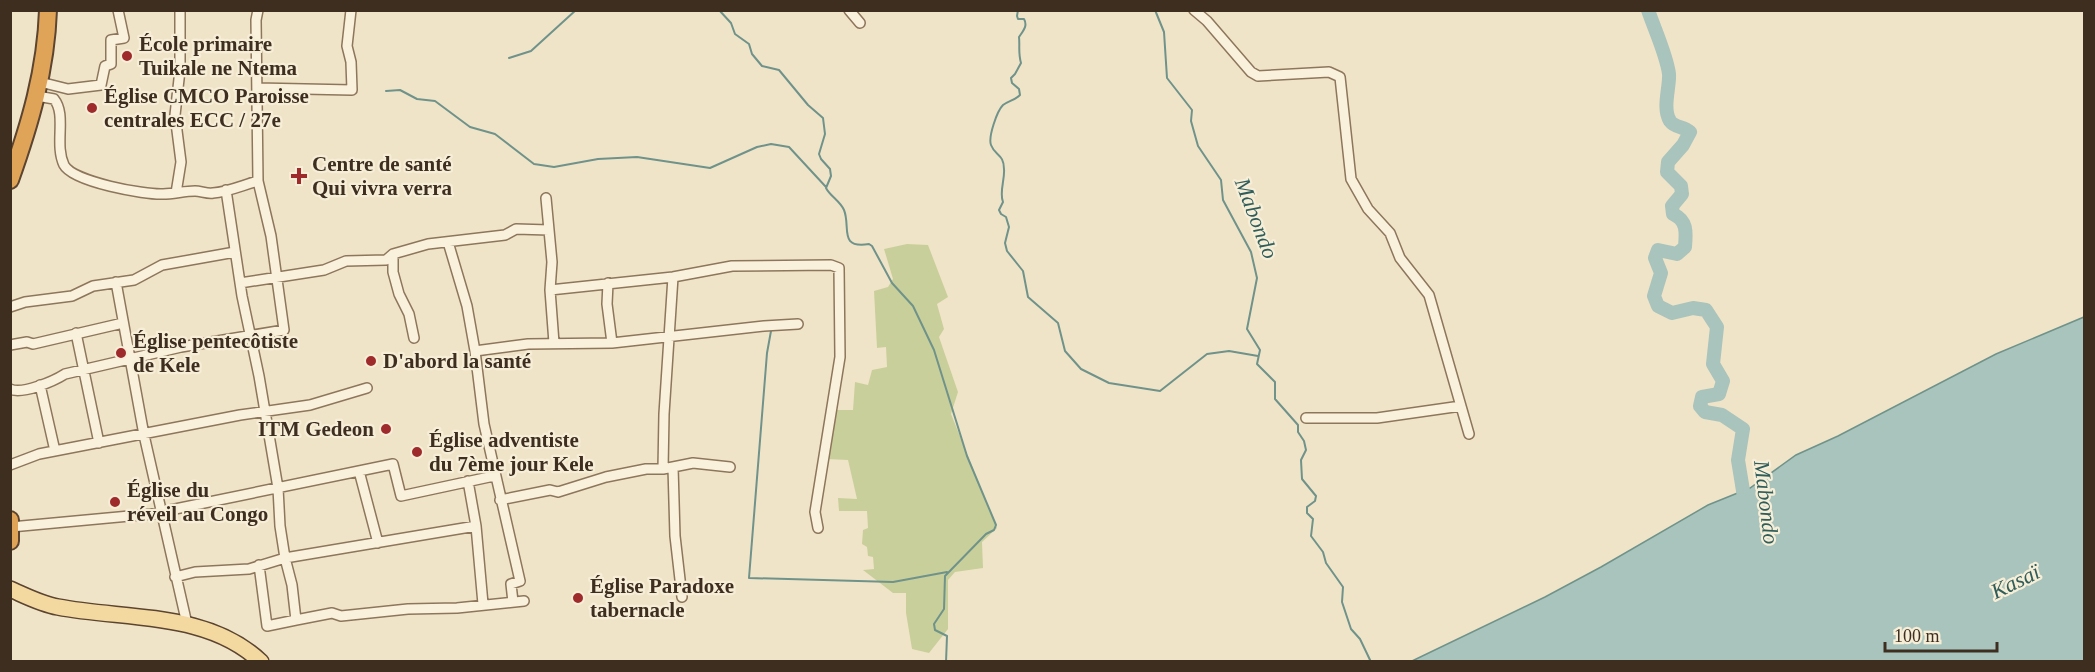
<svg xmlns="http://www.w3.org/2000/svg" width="2095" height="672" font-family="'Times New Roman',serif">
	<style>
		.green { fill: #c9cf9b }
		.water { fill: #a9c4bc; stroke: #6f938a; stroke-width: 1.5 }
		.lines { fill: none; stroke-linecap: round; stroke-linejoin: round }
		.stream { stroke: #6f938a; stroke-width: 2 }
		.river { stroke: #a9c4bc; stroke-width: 14 }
		.street-casing { stroke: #8d765c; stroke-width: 12 }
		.primary-casing { stroke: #5b4430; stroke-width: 18 }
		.highway-casing { stroke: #5b4430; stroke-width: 20 }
		.street { stroke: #faf1dc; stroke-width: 9 }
		.primary { stroke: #f3d9a0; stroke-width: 15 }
		.highway { stroke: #e0a458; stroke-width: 16 }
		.poi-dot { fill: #9e2a2b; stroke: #f7eed8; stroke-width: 2 }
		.labels { text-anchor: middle; stroke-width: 4.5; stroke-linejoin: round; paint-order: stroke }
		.poi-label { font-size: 21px; font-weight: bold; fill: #3d2e20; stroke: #f7eed8; text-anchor: start }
		.water-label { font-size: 22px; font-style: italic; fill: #2f5d5a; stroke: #f7eed8 }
	</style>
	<rect width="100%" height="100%" fill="#f0e4c8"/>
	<!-- green -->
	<path class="green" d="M907,244L928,245L948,297L937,304L944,329L939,337L958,392L951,414L997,528L982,542L983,568L955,572L948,580V629L929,653L912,649L906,613V593H893L863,570L874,569L873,557L868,556L867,547L862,544L863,530L868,528L867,511H839L838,498L857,499L848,460L826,459L834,410H853L855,382L868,385L872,370L887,367L886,347L877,348L874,291L888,287L893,279L884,249Z"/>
	<!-- water -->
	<path class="water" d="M2084,317V661H1412L1545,597L1601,567L1708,505L1750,488L1796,455L1838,436L1996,354Z"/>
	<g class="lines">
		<!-- stream -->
		<path class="stream" d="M719,10L731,23L735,34L749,44L752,54L762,66L779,70L808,105L823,118L825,134L819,154L821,159L830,169L831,176L826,188C830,196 840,201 844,210C851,227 838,249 869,244L872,246L892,283L913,306L934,350L967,456L996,525L994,530L986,534L945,576L944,609L934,624L935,630L947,636L946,662
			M1018,10L1017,16L1018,19H1024C1028,26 1023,31 1019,37C1020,46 1018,53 1021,63L1015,74L1011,78L1012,83L1019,89L1020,95C1015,100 1008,101 1003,105C997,111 988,137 991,145C995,156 1004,154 1004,169C1005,180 999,192 1003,202L999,210L1001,214L1006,217L1009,227L1005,243L1007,251L1023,271L1028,297L1058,323L1065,351L1081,369L1109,383L1160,391L1207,354L1229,351L1258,356
			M1155,10L1164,32L1167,78L1192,110L1191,121L1198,146L1221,180L1223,200L1251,252L1257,278L1247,329L1260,350L1257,364L1275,382V399L1298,425V432L1304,441L1306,450L1301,460L1302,479L1316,496L1315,501L1307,507V513L1313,519L1311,536L1323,552L1326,563L1343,587L1342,602L1351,629L1360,639L1371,662
			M509,58L531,51L576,10
			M386,91L400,90L417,99L435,101L470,127L495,134L534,164L554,167L598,159L637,157L710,168L757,147L771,144L789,147L826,187
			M771,331L767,353L749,578L893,582L947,572"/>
		<!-- river -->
		<path class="river" d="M1648,10C1654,28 1667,56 1669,74C1670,87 1662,108 1670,121C1675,128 1683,126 1690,132L1683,145L1668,162L1667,172L1681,186L1682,194L1672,206L1673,214C1688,221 1686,233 1685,247L1677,254L1658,250L1655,258L1661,273L1654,296L1658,306L1672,313L1693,308L1706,310L1717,327L1713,364L1723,381L1719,394L1702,397L1700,406L1705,412L1722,415L1743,429L1738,460L1746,509"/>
		<!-- street casing -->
		<g class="street-casing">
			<path id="street" d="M849,10L860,23
				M1194,10L1207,21L1251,72L1258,76L1329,72L1340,77L1351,179L1368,209L1390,233L1400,258L1429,295L1469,434
				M40,82L68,89L101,85L105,66L111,64V40L124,38L118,10
				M257,88L352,90L351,62L347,46L351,10
				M37,96L54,99C67,115 54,144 64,165C73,182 145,195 163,194C174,194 184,191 195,191C201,191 207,194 213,193C228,192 243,185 258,181
				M226,190L242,296L259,376L278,488L280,526L285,558L292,585L296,620L267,626L259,565
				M176,193L181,162L175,115L180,70V10
				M546,198L552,262L550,290L554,343
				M448,242L467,306L475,351L484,424L520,581L511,584L513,602
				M393,254V272L399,294L409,314L414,338
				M116,282L144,435L187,624
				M240,283L324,270L346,261L386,260L393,254L428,244L505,235L516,229L549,230
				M608,283L607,304L612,343
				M550,290L673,277L732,266L831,265L839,268L840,357L815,512L818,528
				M10,307L25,302L72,296L93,286L134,280L162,265L235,252
				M76,333L99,443
				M10,345L27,342L33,344L123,323
				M475,351L528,344L612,343L764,326L798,324
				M40,385L55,451
				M10,389C22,395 54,381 65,374L181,347L284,330L271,236L258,181L256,20L258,10
				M1306,418H1377L1461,406
				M10,465L39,454L240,415L310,405L367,388
				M673,467L675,536L682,597
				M663,469L664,414L673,277
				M359,471L378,543
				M468,481L476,526L483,604
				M500,500L550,490L558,492L606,477L646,469H663L693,463L730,467
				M11,527L151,514L393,464L401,496L494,476
				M175,577L195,572L249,569L285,558L476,526
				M296,620L332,613L341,616L408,609L457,608L524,601"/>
		</g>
		<!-- primary casing -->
		<g class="primary-casing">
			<path id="primary" d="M10,589C26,596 41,604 58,607C126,620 208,611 261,662"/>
		</g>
		<!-- highway casing -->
		<g class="highway-casing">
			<path id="highway" d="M10,180C30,124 46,70 48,10
				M10,520V541"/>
		</g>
		<!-- street -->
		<use href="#street" class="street"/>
		<!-- primary -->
		<use href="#primary" class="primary"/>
		<!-- highway -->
		<use href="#highway" class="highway"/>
	</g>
	<!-- markers -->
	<g class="poi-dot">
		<circle cx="127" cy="56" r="6"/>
		<circle cx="92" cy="108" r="6"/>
		<path d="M296 167h6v6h6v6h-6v6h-6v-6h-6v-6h6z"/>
		<circle cx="121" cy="353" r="6"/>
		<circle cx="371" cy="361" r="6"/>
		<circle cx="386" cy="429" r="6"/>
		<circle cx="417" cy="452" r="6"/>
		<circle cx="115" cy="502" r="6"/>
		<circle cx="578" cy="598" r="6"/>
	</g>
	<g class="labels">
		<!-- poi labels -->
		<g class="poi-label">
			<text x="139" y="51">École primaire<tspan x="139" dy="24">Tuikale ne Ntema</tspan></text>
			<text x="104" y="103">Église CMCO Paroisse<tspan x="104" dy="24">centrales ECC / 27e</tspan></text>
			<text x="312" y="171">Centre de santé<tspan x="312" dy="24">Qui vivra verra</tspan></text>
			<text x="133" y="348">Église pentecôtiste<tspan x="133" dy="24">de Kele</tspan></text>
			<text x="383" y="368">D'abord la santé</text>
			<text x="374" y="436" text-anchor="end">ITM Gedeon</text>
			<text x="429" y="447">Église adventiste<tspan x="429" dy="24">du 7ème jour Kele</tspan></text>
			<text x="127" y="497">Église du<tspan x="127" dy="24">réveil au Congo</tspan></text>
			<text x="590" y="593">Église Paradoxe<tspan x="590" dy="24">tabernacle</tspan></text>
		</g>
		<!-- water labels -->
		<g class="water-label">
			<text transform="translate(1257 218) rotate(69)" y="8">Mabondo</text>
			<text transform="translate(1767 502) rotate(83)" y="8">Mabondo</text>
			<text transform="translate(2015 581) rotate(-26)" y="8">Kasaï</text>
		</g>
	</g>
	<!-- border -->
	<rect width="2095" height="672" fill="none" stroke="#3d2e20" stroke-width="24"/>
	<!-- scale -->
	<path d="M1885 642v9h112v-9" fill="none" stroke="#3d2e20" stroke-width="3"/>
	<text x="1894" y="642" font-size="18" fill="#3d2e20" stroke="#f7eed8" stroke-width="4.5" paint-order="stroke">100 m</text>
</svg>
